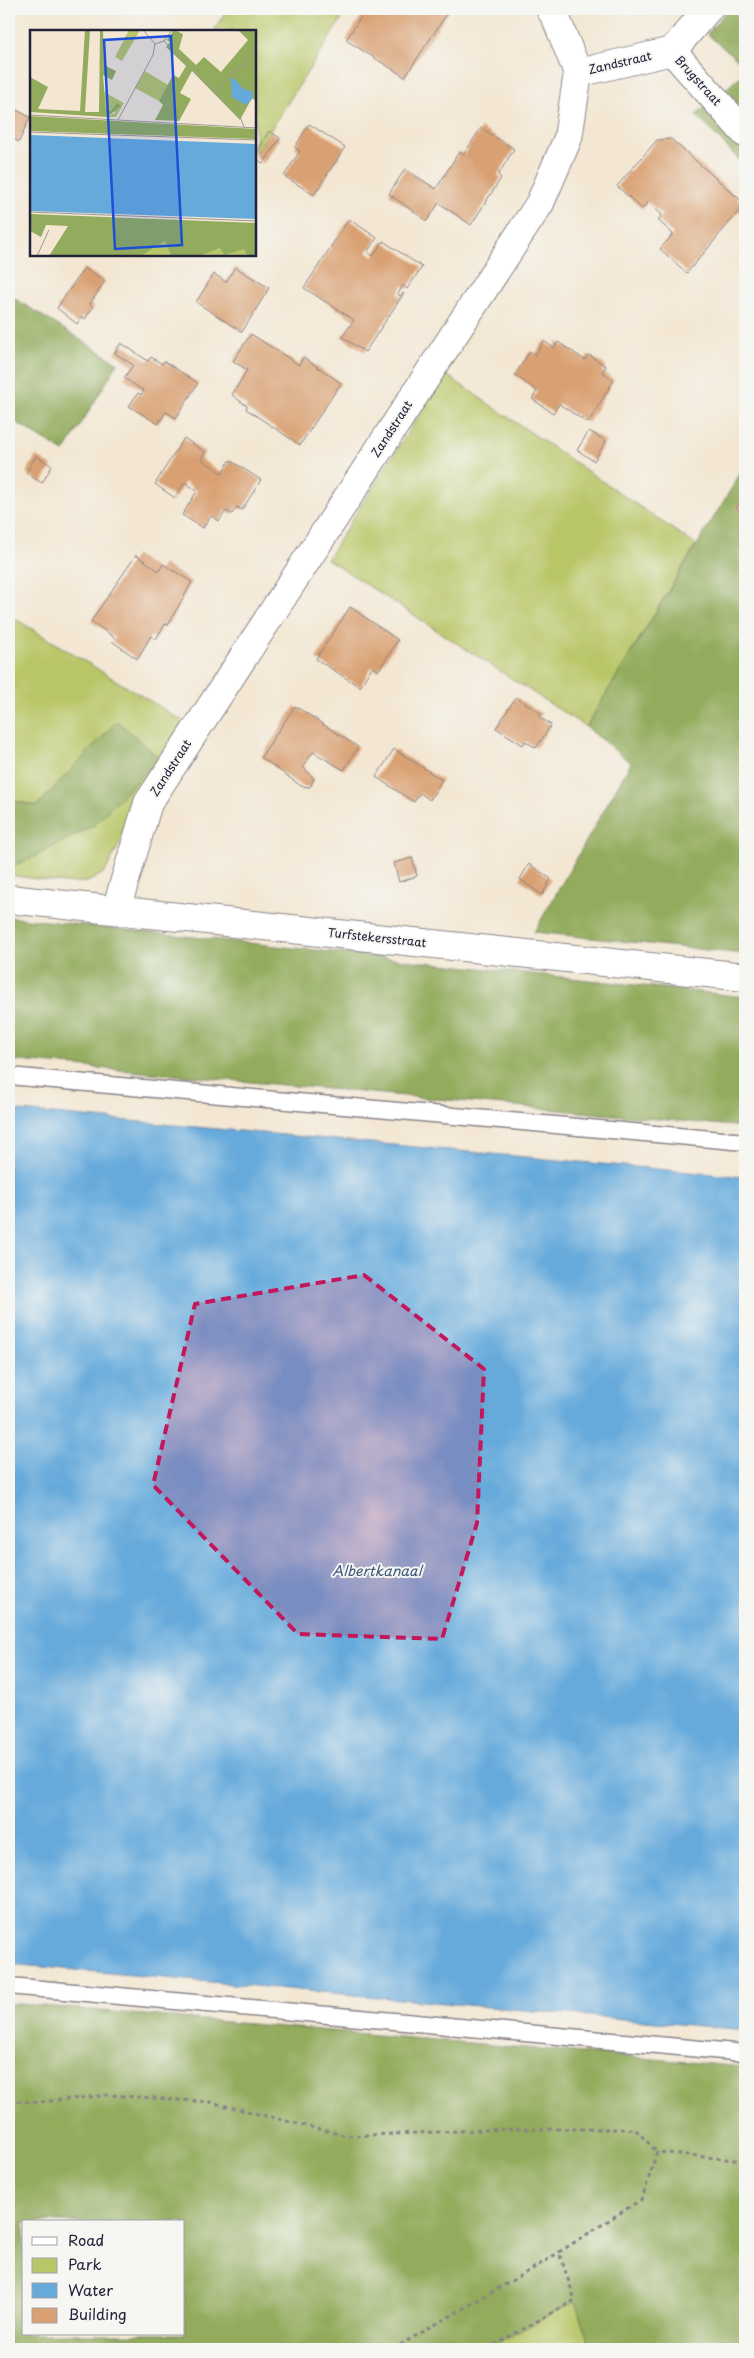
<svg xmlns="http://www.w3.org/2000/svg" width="754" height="2358" font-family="'Playpen Sans',sans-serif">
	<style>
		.green { fill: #b9c668; stroke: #6e7452 }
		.forest { fill: #92ab5c; stroke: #5a664c; fill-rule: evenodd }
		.water { fill: #66aadb; stroke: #44668b }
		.building { fill: #d9a173 }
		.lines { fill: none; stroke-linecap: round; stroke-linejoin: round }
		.lane-casing { stroke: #8a8487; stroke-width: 19 }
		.street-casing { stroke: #8a8487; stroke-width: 30 }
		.path { stroke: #8a8487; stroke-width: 3; stroke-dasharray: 4 4; stroke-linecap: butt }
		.lane { stroke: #fff; stroke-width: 16 }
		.street { stroke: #fff; stroke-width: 28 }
		.marked { fill: #c2185b; fill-opacity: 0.2; stroke: #c2185b; stroke-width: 4; stroke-dasharray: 10 6; stroke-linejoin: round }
		.labels { text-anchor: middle; stroke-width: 4; stroke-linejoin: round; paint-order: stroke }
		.street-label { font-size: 12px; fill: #22223b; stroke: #f6f6f2 }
		.water-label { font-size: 14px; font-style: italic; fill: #3d587b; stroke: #f6f6f2 }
		.inset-road { fill: none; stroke: #9f9896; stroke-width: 1 }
		.view { fill: #1d4ed8; fill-opacity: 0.15; stroke: #1d4ed8; stroke-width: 2.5 }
		.inset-edge { fill: none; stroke: #22223b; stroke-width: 2.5 }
	</style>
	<rect width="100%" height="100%" fill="#f6f6f2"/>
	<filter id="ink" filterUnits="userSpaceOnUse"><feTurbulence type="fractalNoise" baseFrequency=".02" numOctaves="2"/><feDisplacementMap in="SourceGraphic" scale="10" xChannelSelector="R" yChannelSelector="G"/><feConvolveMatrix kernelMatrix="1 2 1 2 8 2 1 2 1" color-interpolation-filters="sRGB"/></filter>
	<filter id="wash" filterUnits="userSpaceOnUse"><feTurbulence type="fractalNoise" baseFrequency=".0096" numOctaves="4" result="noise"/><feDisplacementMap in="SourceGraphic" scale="20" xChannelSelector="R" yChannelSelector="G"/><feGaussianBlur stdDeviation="1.12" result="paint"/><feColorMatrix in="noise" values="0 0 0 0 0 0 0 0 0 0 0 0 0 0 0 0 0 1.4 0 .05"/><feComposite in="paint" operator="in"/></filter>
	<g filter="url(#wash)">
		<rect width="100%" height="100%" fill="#f3e7d3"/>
		<!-- green -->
		<path class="green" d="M227,9H348L255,154V31H214Z
			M445,374L696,545L586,727L327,559Z
			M9,615L186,723L152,781L105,872L88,882L64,883L9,875V867L34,857L94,825L117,722L37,806L9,800Z
			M575,2300L591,2349H487Z"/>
		<!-- forest -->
		<path class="forest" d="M728,9H745V66L707,34Z
			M745,72V166L696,115Z
			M9,295L118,363L64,452L9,418Z
			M745,466V954L534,932L631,763L586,727Z
			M117,721L159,758L94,825L34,857L9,867V800L37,806Z
			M9,917L745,997V1127L9,1060Z
			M9,2003L745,2067V2349H591L575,2301L487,2349H9ZM24,2222H184V2334H24Z"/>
		<!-- water -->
		<path class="water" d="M9,1110L745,1177V2030L9,1964Z"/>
		<g id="blocks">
			<!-- building -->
			<path class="building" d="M366,9H450L405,77L346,40Z
				M9,106L30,117L19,142L9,137Z
				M309,124L345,147L314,195L284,176L300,151L295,147Z
				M481,128L514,149L498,175L501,178L471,225L439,203L427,221L389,194L405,169L436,189L459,152L464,154Z
				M269,131L280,138L263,164L255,156Z
				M671,139L745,204L687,273L660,249L673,234L658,220L662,215L648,202L642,209L617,186L657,140Z
				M349,219L377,238L367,252L373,256L383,241L422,267L407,289L403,285L398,294L400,296L404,293L365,352L342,337L354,320L304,288Z
				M235,267L269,288L242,332L196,302L214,274L226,282Z
				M84,268L105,281L90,304L93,307L85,319L82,317L77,324L57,308Z
				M251,334L299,365L303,357L341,383L300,445L246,409L247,406L232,395L247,370L233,361Z
				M544,341L554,348L558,342L585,360L589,355L606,366L602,372L614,380L588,423L559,404L553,413L532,399L537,391L515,375L530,351L535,355Z
				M121,343L148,361L151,357L162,364L164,361L198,383L176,418L166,412L158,424L129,406L138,393L141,395L144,391L124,378L133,365L115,353Z
				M589,431L606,441L594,461L577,450Z
				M184,438L205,452L201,459L222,473L230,460L261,480L242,510L237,507L232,514L226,511L219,521L211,516L203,528L182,515L197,491L185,482L175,498L155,484Z
				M36,456L52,466L42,483L26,473Z
				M745,493V515L736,508Z
				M136,555L159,571L163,564L192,582L168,625L165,624L156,639L151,636L137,659L112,641L115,638L91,621Z
				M350,607L398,640L378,671L372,667L360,687L316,659Z
				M516,697L542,714L539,717L551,725L536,748L525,741L523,745L496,728Z
				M295,706L358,747L344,770L313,752L303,767L314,779L310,787L301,786L261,757Z
				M394,749L442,780L430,800L420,793L414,802L376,777Z
				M412,858L417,876L399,882L394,863Z
				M529,864L551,879L542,895L520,879Z"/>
		</g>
	</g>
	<g filter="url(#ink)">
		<use href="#blocks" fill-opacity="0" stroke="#8a8487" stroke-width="1"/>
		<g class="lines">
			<!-- lane casing -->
			<g class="lane-casing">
				<path id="lane" d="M9,1076L745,1142
					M9,1986L745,2053"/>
			</g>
			<!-- street casing -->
			<g class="street-casing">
				<path id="street" d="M550,9L555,16L578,73
					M672,51L745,133
					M578,73L672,51L708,9
					M9,899L745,977
					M116,910L148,803L540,203L568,138L578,73"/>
			</g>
			<!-- path -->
			<path class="path" d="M9,2101L40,2102L108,2095L210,2102L347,2136L506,2129H635L657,2152
				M393,2349L539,2265L642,2199L657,2152L745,2161
				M487,2349L575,2300L559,2252"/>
			<!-- lane -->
			<use href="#lane" class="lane"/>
			<!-- street -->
			<use href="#street" class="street"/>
		</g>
	</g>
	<!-- marked area -->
	<path class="marked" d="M364,1275L484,1369L477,1523L442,1639L298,1634L153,1485L195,1304Z"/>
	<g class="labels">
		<!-- street labels -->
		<g class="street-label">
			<text transform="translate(620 63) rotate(-13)" y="4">Zandstraat</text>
			<text transform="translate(698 81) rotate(48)" y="4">Brugstraat</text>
			<text transform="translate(392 429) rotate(-57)" y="4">Zandstraat</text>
			<text transform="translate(171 768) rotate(-57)" y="4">Zandstraat</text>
			<text transform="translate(377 938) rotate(6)" y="4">Turfstekersstraat</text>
		</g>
		<!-- water labels -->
		<g class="water-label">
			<text x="377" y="1576">Albertkanaal</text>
		</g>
	</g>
	<!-- overview -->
	<g transform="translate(30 30)">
		<rect width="226" height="226" fill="#f3e7d3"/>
		<path d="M99,0H110L92,31L85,27ZM115,41L138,55L129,71L105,58ZM74,62L94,73L86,87H77L86,82L76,80ZM135,211L141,226H111ZM190,218L214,219L217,226H170Z" fill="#b9c668"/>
		<path d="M55,0H60L55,82H69L70,0H73L74,35L86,41L82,50L73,45L76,80L81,81L87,73L91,76L77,87L0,82V47L18,57L8,79L50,81ZM144,0L153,4L149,19L166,35L174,27L191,42L218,10L208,0H226V71L222,68L210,90L162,41L150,63L161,69L149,91L125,90L133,75L129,71L143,45L149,48L156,36L136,17L140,12L137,10ZM0,86L226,99L227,109L0,101ZM0,184L226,193V226H217L214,219L194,225L190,218L170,226H141L135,211L111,226H19L38,196L16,195L11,207L0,201Z" fill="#92ab5c"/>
		<path d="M204,48L212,58L223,62L222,69L216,75L202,67L201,49ZM0,105L226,114V189L0,181Z" fill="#66aadb"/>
		<path class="inset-road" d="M113,0L125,14M134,11L211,89L214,97M125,14L134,11L142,0M185,63L202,43L214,35L226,17M0,85L227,98M88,90L123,25L125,14M0,102L227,110M0,182L227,191M7,226L19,200"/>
		<path class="view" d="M141,6L152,215L85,219L74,10Z"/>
		<rect width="226" height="226" class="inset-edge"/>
	</g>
	<!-- margin -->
	<rect width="754" height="2358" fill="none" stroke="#f6f6f2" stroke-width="30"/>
	<!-- legend -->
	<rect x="22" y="2220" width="162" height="115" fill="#f6f6f2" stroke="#a1a1a9"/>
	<rect x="32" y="2237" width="25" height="8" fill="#ffffff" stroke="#a1a1a9"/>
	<text x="68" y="2246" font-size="15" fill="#22223b">Road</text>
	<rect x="32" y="2258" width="25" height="15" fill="#b9c668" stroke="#a1a1a9"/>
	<text x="68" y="2270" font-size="15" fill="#22223b">Park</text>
	<rect x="32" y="2283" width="25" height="15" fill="#66aadb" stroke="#a1a1a9"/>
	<text x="68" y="2296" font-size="15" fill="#22223b">Water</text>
	<rect x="32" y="2308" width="25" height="15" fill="#d9a173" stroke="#a1a1a9"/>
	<text x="68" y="2320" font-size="15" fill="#22223b">Building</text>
</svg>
